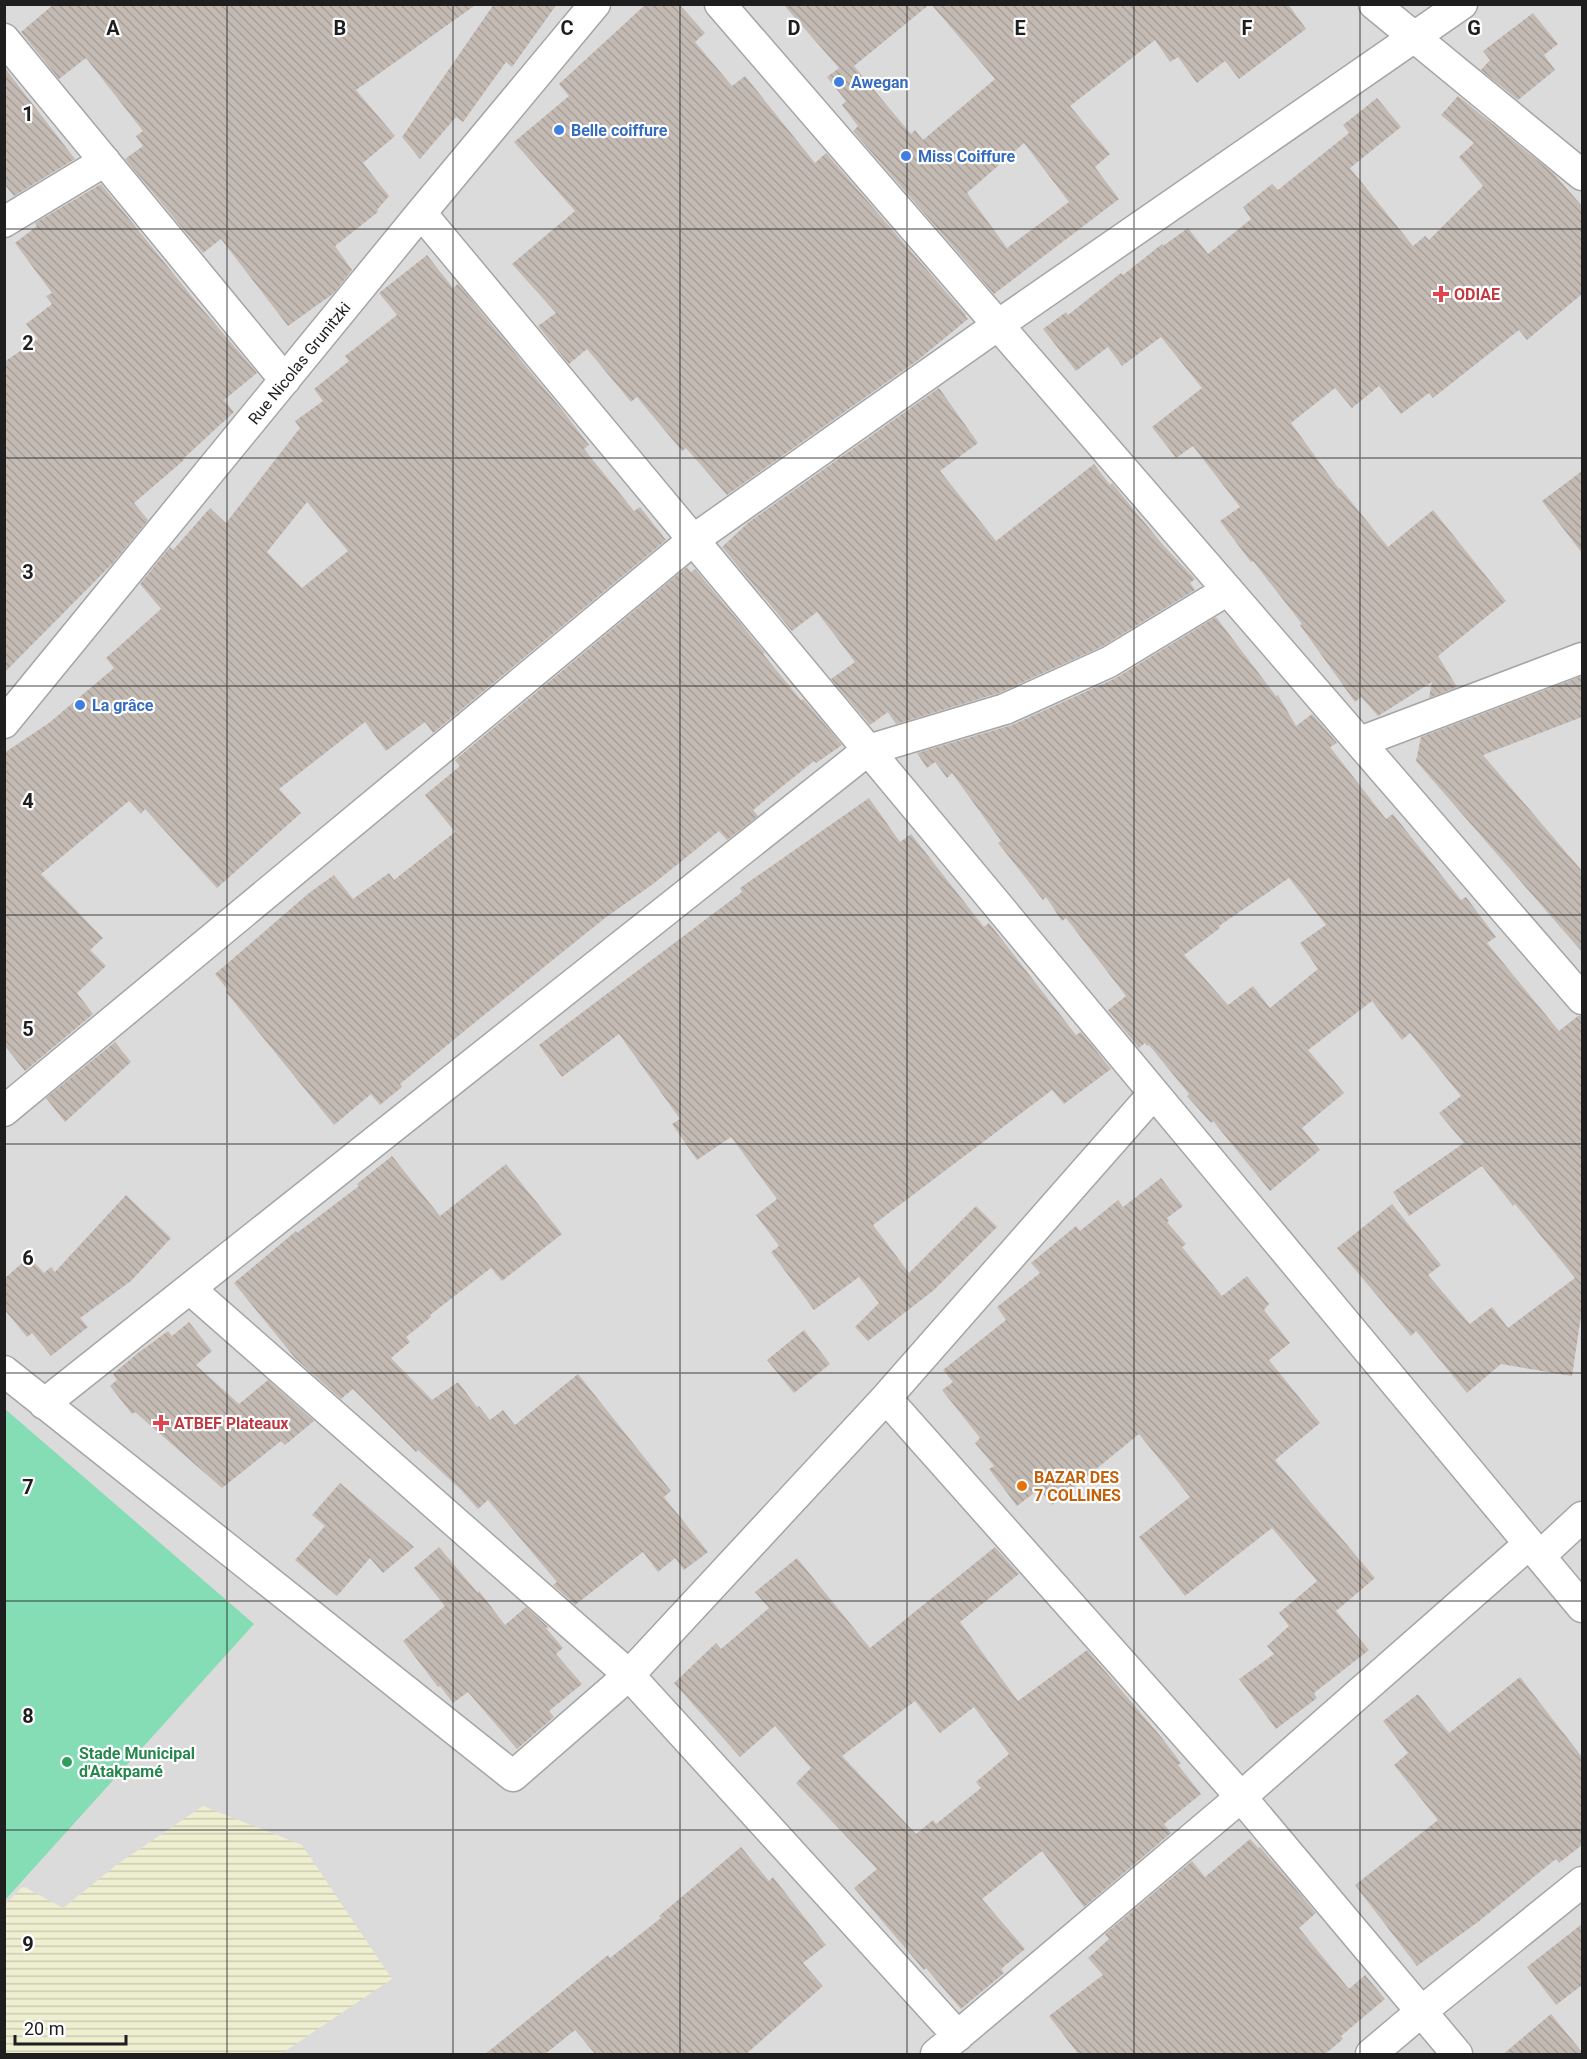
<svg xmlns="http://www.w3.org/2000/svg" width="1587" height="2059" font-family="Roboto,sans-serif">
	<style>
		.residential { fill: #dcdbdc }
		.farmland { fill: url(#farmland-rules) }
		.pitch { fill: #84ddb4 }
		.building { fill: url(#building-back-hatch); fill-rule: evenodd }
		.lines { fill: none; stroke-linecap: round; stroke-linejoin: round }
		.minor-casing { stroke: #a5a5a5; stroke-width: 33 }
		.minor { stroke: #fff; stroke-width: 30 }
		.grid { fill: none; stroke: #1e1e1e; stroke-width: 1.5; stroke-opacity: 0.55 }
		.shop-dot { fill: #3f7fe0; stroke: #fff; stroke-width: 2 }
		.health-dot { fill: #e0444e; stroke: #fff; stroke-width: 2 }
		.food-dot { fill: #e8710a; stroke: #fff; stroke-width: 2 }
		.leisure-dot { fill: #2e9e5b; stroke: #fff; stroke-width: 2 }
		.labels { text-anchor: middle; stroke-width: 4.5; stroke-linejoin: round; paint-order: stroke }
		.shop-label { font-size: 16px; font-weight: bold; fill: #366cbe; stroke: #fff; text-anchor: start }
		.health-label { font-size: 16px; font-weight: bold; fill: #be3a42; stroke: #fff; text-anchor: start }
		.street-label { font-size: 16px; fill: #1e1e1e; stroke: #fff }
		.food-label { font-size: 16px; font-weight: bold; fill: #c56008; stroke: #fff; text-anchor: start }
		.leisure-label { font-size: 16px; font-weight: bold; fill: #27864d; stroke: #fff; text-anchor: start }
		.grid-label { font-size: 20px; text-anchor: middle; font-weight: bold; fill: #1e1e1e; stroke: #fff; stroke-width: 4.5; stroke-linejoin: round; paint-order: stroke }
	</style>
	<defs>
		<pattern id="farmland-rules" width="6" height="5" patternUnits="userSpaceOnUse" patternTransform="scale(1.5)"><rect width="6" height="5" fill="#eeeed0"/><path d="M0 2.5h6" fill="none" stroke="#ccccb2"/></pattern>
		<pattern id="building-back-hatch" width="6" height="6" patternUnits="userSpaceOnUse" patternTransform="scale(1.5)"><rect width="6" height="6" fill="#c4bab4"/><path d="M-1 5l2 2M0 0l6 6M5-1l2 2" fill="none" stroke="#a89f9a"/></pattern>
	</defs>
	<rect width="100%" height="100%" fill="#efebe5"/>
	<!-- residential -->
	<path class="residential" d="M5,5H1582V2054H5Z"/>
	<!-- farmland -->
	<path class="farmland" d="M203,1806L302,1845L392,1979L281,2054H5V1905L23,1886L63,1908L119,1863Z"/>
	<!-- pitch -->
	<path class="pitch" d="M5,1409L254,1624L5,1900L4,1409Z"/>
	<!-- building -->
	<path class="building" d="M54,4H477L356,90L395,136L363,163L389,196L377,210L378,212L335,246L352,270L334,293L288,326L221,239L203,253L125,159L143,146L136,136L143,131L86,58L59,79L21,32Z
		M494,4H557L512,67L506,62L463,122L456,117L420,159L402,137Z
		M646,4H679L705,33L695,42L732,86L745,76L815,163L826,153L966,315L965,316L968,319L918,360L727,495L686,448L682,451L637,397L631,402L587,349L569,364L538,326L556,313L512,264L575,211L514,142L569,96L559,84Z
		M783,4H930L854,66L911,134L915,130L923,140L995,79L931,4H1288L1306,29L1239,79L1225,61L1197,83L1178,57L1170,62L1155,40L1070,106L1110,154L1095,167L1119,199L994,294L853,131L858,126L842,105L846,101L827,77L839,68ZM1024,143L1069,202L1007,248L967,193Z
		M1533,13L1558,44L1544,55L1555,70L1518,100L1481,70L1490,60L1483,51Z
		M4,67L75,159L14,196L4,184Z
		M1458,96L1553,173L1582,206V294L1527,340L1519,330L1433,398L1429,393L1401,414L1379,386L1352,408L1335,388L1291,423L1339,489L1340,488L1388,547L1433,510L1506,601L1438,656L1457,687L1429,698L1432,682L1378,716L1361,697L1355,702L1300,625L1302,624L1253,561L1251,562L1220,521L1240,507L1193,446L1176,458L1152,427L1202,388L1161,337L1122,366L1108,347L1076,371L1043,329L1066,312L1068,315L1121,273L1123,275L1162,244L1163,246L1188,228L1208,254L1251,219L1243,207L1272,184L1278,190L1349,133L1343,125L1377,98L1401,127L1350,168L1413,246L1425,236L1429,240L1483,186L1459,157L1474,143L1441,115Z
		M101,184L198,304L257,373L224,400L234,412L183,459L184,460L134,503L148,520L112,564L4,673V362L38,339L26,324L52,304L46,296L52,293L15,243L37,226L35,223Z
		M427,255L453,288L458,284L563,411L589,445L584,449L634,511L640,507L666,540L433,733L425,722L386,751L365,722L279,789L301,813L217,888L145,809L141,814L129,801L41,874L103,938L90,950L106,966L77,993L93,1014L25,1071L4,1045V753L49,723L114,668L106,658L161,609L140,584L170,547L173,550L210,508L226,523L300,428L295,421L323,401L314,389L349,361L345,356L397,315L379,293ZM307,502L348,551L302,588L267,552Z
		M939,388L978,443L940,471L996,541L1094,464L1110,485L1112,483L1163,545L1195,579L1190,583L1195,590L1101,647L999,693L896,724L888,712L870,725L831,679L855,662L817,612L792,631L722,547L749,522Z
		M1582,471V553L1542,501Z
		M687,567L691,572L695,569L765,653L763,654L801,700L803,699L842,745L816,763L814,761L753,810L758,816L727,840L719,831L653,884L605,918L473,1024L400,1084L402,1087L380,1105L371,1094L334,1125L226,992L228,990L215,974L309,893L334,875L353,899L389,873L394,880L455,832L425,795L460,766L455,760Z
		M1216,617L1276,696L1278,695L1296,726L1312,714L1337,743L1330,747L1386,819L1393,814L1461,900L1466,897L1496,937L1487,943L1559,1031L1578,1016H1582V1309L1572,1376L1501,1364L1467,1393L1416,1331L1411,1336L1337,1248L1392,1204L1441,1265L1428,1275L1470,1324L1492,1307L1508,1328L1575,1278L1515,1204L1513,1206L1482,1166L1409,1216L1393,1192L1464,1143L1439,1113L1461,1096L1410,1033L1402,1040L1372,1001L1308,1050L1344,1093L1302,1128L1320,1150L1270,1191L1213,1121L1211,1123L1187,1096L1189,1094L1149,1045L1147,1046L1145,1043L1139,1048L1108,1010L1126,996L1066,918L1062,921L1046,897L1043,900L998,843L1001,841L952,773L947,778L935,762L927,768L917,753L1012,725L1116,678ZM1289,878L1326,925L1300,943L1318,969L1270,1008L1253,986L1228,1005L1184,955L1220,928L1219,926Z
		M1582,676V717L1483,755L1582,871V952L1416,761L1421,737Z
		M869,798L900,842L911,834L984,927L989,923L1076,1035L1081,1032L1111,1069L1064,1104L1052,1090L873,1225L909,1273L976,1206L997,1227L934,1290L868,1341L855,1327L879,1303L859,1277L814,1310L771,1252L779,1246L756,1215L777,1199L731,1137L697,1160L672,1124L680,1119L619,1034L562,1077L539,1045L742,892L740,888Z
		M115,1042L131,1062L65,1122L46,1098Z
		M392,1156L440,1216L506,1164L562,1234L502,1281L491,1268L430,1315L431,1317L406,1337L410,1342L391,1358L432,1400L458,1382L477,1407L479,1406L490,1420L503,1410L515,1425L578,1374L671,1491L664,1497L708,1552L684,1570L675,1558L658,1572L643,1552L575,1605L553,1585L557,1582L488,1500L478,1509L461,1490L418,1450L416,1452L353,1389L341,1399L295,1358L234,1283L296,1231L297,1233L359,1186L357,1184Z
		M1161,1178L1183,1206L1167,1218L1169,1221L1167,1222L1186,1244L1182,1247L1222,1296L1247,1276L1269,1304L1264,1310L1290,1343L1269,1360L1320,1423L1275,1460L1375,1578L1336,1611L1369,1650L1314,1693L1317,1698L1276,1729L1239,1679L1274,1654L1267,1646L1289,1626L1279,1613L1317,1581L1272,1528L1185,1596L1139,1537L1190,1497L1139,1434L1052,1505L1039,1489L1017,1506L989,1469L994,1466L975,1443L980,1438L942,1390L953,1382L943,1370L1006,1320L997,1307L1040,1273L1031,1263L1076,1226L1080,1231L1118,1200L1123,1207Z
		M126,1195L171,1238L131,1281L80,1318L88,1327L51,1356L32,1333L27,1337L4,1309V1279L29,1257L44,1273L51,1267L55,1272Z
		M189,1322L212,1351L196,1365L239,1404L268,1380L314,1421L285,1445L281,1441L222,1488L135,1412L132,1414L110,1386L117,1380L113,1374L138,1353L168,1331L172,1336Z
		M804,1330L830,1364L794,1393L767,1360Z
		M340,1483L414,1547L383,1573L370,1558L337,1596L295,1560L325,1526L312,1515Z
		M439,1547L478,1593L479,1591L505,1625L526,1607L548,1627L546,1628L563,1648L556,1654L582,1684L549,1711L554,1717L517,1749L468,1692L453,1703L440,1686L438,1687L403,1641L445,1606L414,1568Z
		M995,1547L1019,1574L960,1622L1018,1701L1087,1650L1162,1738L1181,1763L1178,1765L1201,1794L1164,1824L1171,1833L1084,1907L1042,1851L982,1899L1025,1949L1001,1969L1004,1973L961,2009L926,1968L924,1970L854,1888L877,1869L796,1783L811,1768L775,1726L740,1757L674,1683L716,1643L721,1649L769,1608L755,1592L797,1558L870,1648ZM915,1701L940,1733L974,1707L1009,1754L976,1782L981,1788L936,1824L933,1820L916,1834L842,1756Z
		M1520,1677L1582,1757V1845L1559,1863L1556,1859L1478,1922L1417,1966L1355,1885L1438,1820L1394,1765L1408,1753L1383,1721L1418,1694L1449,1733Z
		M1250,1839L1258,1848L1260,1847L1316,1913L1299,1928L1349,1989L1365,1975L1385,1999L1341,2036L1343,2039L1324,2055H1079L1049,2016L1103,1975L1088,1958L1109,1939L1105,1934L1192,1861L1205,1877Z
		M741,1847L769,1881L773,1877L826,1945L803,1963L823,1986L745,2055H596L575,2030L544,2055H484L608,1955L610,1958L661,1918L659,1916Z
		M1582,1924V1985L1556,2005L1527,1967Z
		M1551,2014L1582,2052V2055H1502Z"/>
	<g class="lines">
		<!-- minor casing -->
		<g class="minor-casing">
			<path id="minor" d="M720,4L1582,999
				M1374,4L1582,175
				M4,39L285,380
				M421,213L1582,1607
				M4,222L105,161
				M4,723L421,213L595,4
				M1360,742L1582,658
				M4,1111L693,540L998,325L1462,4
				M190,1289L629,1675L958,2036
				M4,1371L513,1776L629,1675L886,1398L1154,1093
				M886,1398L1241,1797L1457,2054
				M44,1404L868,750L1005,709L1109,662L1228,590
				M1540,1556L1582,1517
				M936,2054L1241,1797L1529,1544
				M1371,2054L1422,2011L1582,1882"/>
		</g>
		<!-- minor -->
		<use href="#minor" class="minor"/>
	</g>
	<!-- grid -->
	<path class="grid" d="M227,4V2054M453,4V2054M680,4V2054M907,4V2054M1134,4V2054M1360,4V2054M4,229H1582M4,458H1582M4,686H1582M4,915H1582M4,1144H1582M4,1373H1582M4,1601H1582M4,1830H1582"/>
	<!-- markers -->
	<g class="shop-dot">
		<circle cx="839" cy="82" r="6"/>
		<circle cx="559" cy="130" r="6"/>
		<circle cx="906" cy="156" r="6"/>
		<circle cx="80" cy="705" r="6"/>
	</g>
	<g class="health-dot">
		<path d="M1438 285h6v6h6v6h-6v6h-6v-6h-6v-6h6z"/>
		<path d="M158 1414h6v6h6v6h-6v6h-6v-6h-6v-6h6z"/>
	</g>
	<circle class="food-dot" cx="1022" cy="1486" r="6"/>
	<circle class="leisure-dot" cx="67" cy="1762" r="6"/>
	<g class="labels">
		<!-- shop labels -->
		<g class="shop-label">
			<text x="851" y="88">Awegan</text>
			<text x="571" y="136">Belle coiffure</text>
			<text x="918" y="162">Miss Coiffure</text>
			<text x="92" y="711">La grâce</text>
		</g>
		<!-- health labels -->
		<g class="health-label">
			<text x="1454" y="300">ODIAE</text>
			<text x="174" y="1429">ATBEF Plateaux</text>
		</g>
		<!-- street labels -->
		<g class="street-label">
			<text transform="translate(299 363) rotate(-51)" y="6">Rue Nicolas Grunitzki</text>
		</g>
		<!-- food labels -->
		<g class="food-label">
			<text x="1034" y="1483">BAZAR DES<tspan x="1034" dy="18">7 COLLINES</tspan></text>
		</g>
		<!-- leisure labels -->
		<g class="leisure-label">
			<text x="79" y="1759">Stade Municipal<tspan x="79" dy="18">d'Atakpamé</tspan></text>
		</g>
	</g>
	<g class="grid-label">
		<text x="113" y="35">A</text>
		<text x="340" y="35">B</text>
		<text x="567" y="35">C</text>
		<text x="794" y="35">D</text>
		<text x="1020" y="35">E</text>
		<text x="1247" y="35">F</text>
		<text x="1474" y="35">G</text>
		<text x="28" y="121">1</text>
		<text x="28" y="350">2</text>
		<text x="28" y="579">3</text>
		<text x="28" y="808">4</text>
		<text x="28" y="1036">5</text>
		<text x="28" y="1265">6</text>
		<text x="28" y="1494">7</text>
		<text x="28" y="1723">8</text>
		<text x="28" y="1951">9</text>
	</g>
	<!-- border -->
	<rect width="1587" height="2059" fill="none" stroke="#1e1e1e" stroke-width="12"/>
	<!-- scale -->
	<path d="M15 2035v9h111v-9" fill="none" stroke="#1e1e1e" stroke-width="3"/>
	<text x="24" y="2035" font-size="18" fill="#1e1e1e" stroke="#ffffff" stroke-width="4.5" paint-order="stroke">20 m</text>
</svg>
